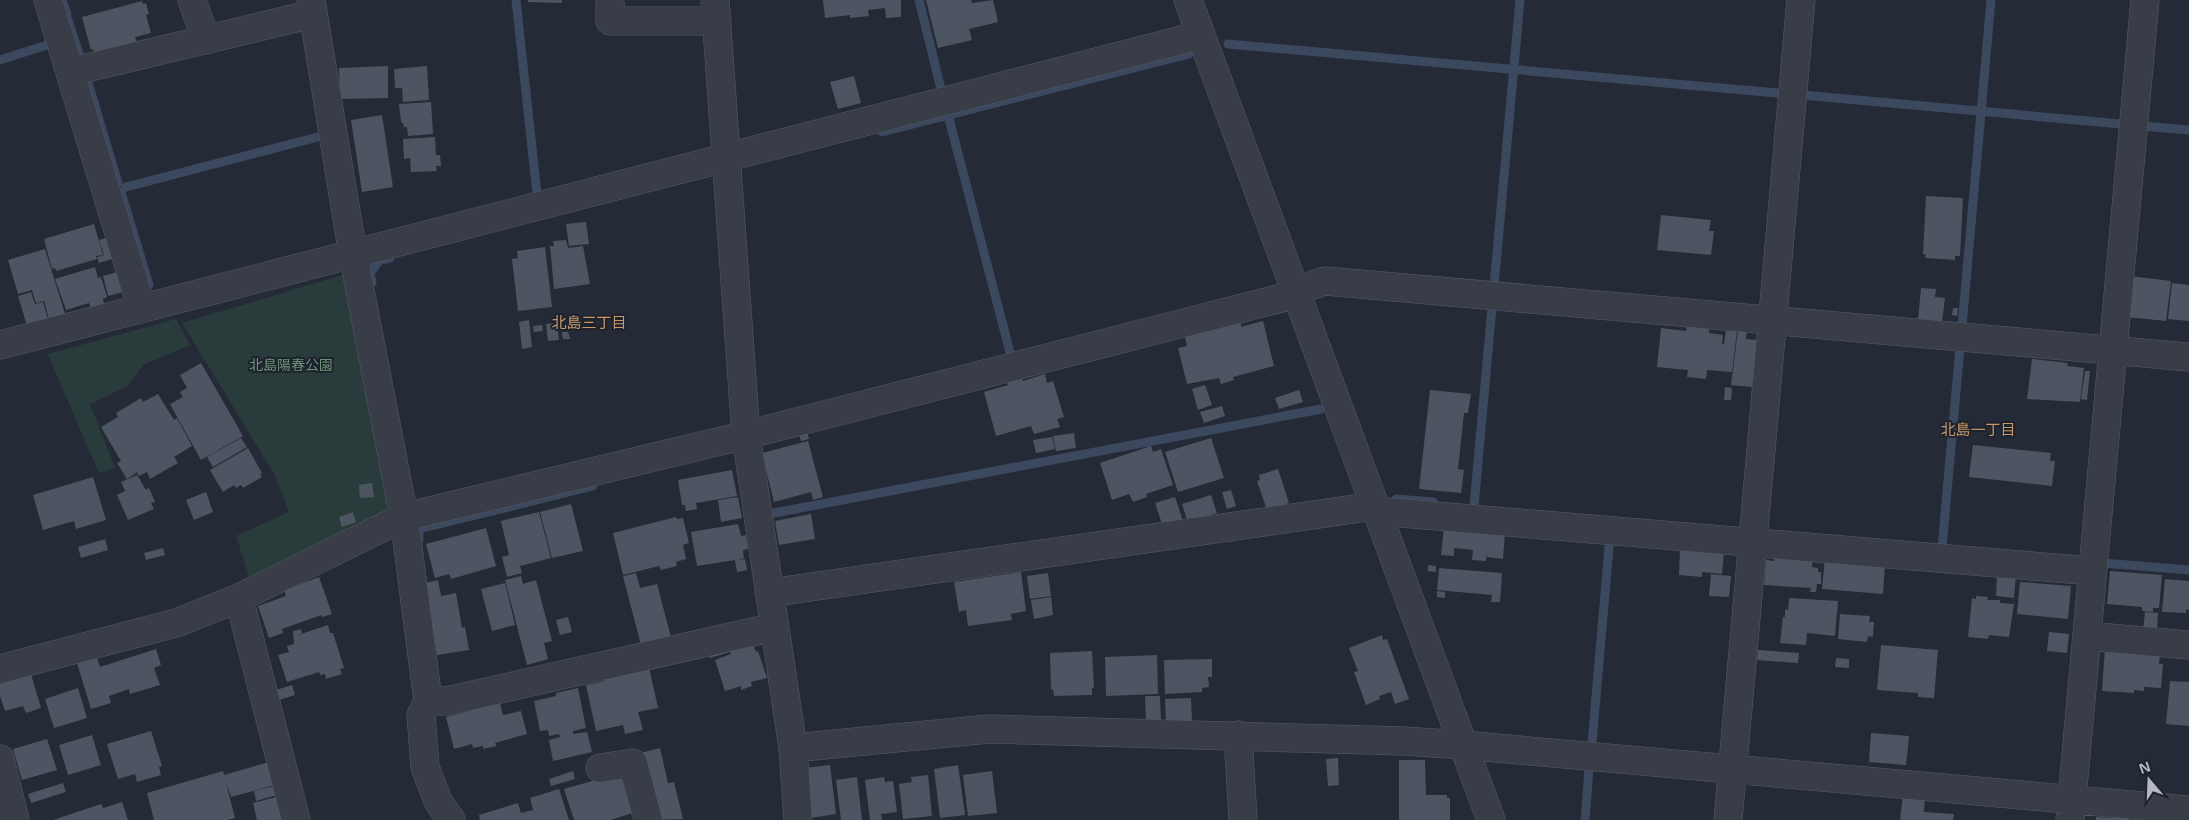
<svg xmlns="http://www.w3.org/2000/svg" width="2189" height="820" font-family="'Open Sans','Noto Sans JP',sans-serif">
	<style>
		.green { fill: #2a3b3c }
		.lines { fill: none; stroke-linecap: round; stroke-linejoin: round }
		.stream { stroke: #3c485e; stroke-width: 9 }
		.building { fill: #4d5562 }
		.minor-casing { stroke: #565b66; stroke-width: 29 }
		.minor { stroke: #383d48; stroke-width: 28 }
		.labels { text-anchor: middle; stroke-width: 4; stroke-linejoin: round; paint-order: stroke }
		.park-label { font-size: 14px; fill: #6d9278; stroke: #1d222c }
		.neighbourhood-label { font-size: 15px; fill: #c6986b; stroke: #1d222c }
	</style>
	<rect width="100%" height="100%" fill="#242b37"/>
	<!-- green -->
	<path class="green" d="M346,274L389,506L380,519L250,579L236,536L289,512L275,475L182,323Z
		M176,319L190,345L143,365L128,386L90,404L115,468L99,473L48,354Z"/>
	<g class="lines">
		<!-- stream -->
		<path class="stream" d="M62,0L67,14
			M516,0L537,194
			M919,0L941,89
			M68,20L81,60
			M1228,44L1777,93
			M0,60L50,44
			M87,79L118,183
			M1802,95L2121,124
			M948,115L1011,356
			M2142,126L2189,130
			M882,132L1189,54
			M126,187L322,136
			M121,192L149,285
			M372,283L370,273L380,260L390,258
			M1494,286L1520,0
			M1962,326L1991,0
			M1396,499L1433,502
			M1474,506L1492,307
			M769,514L1321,409
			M419,540V529L593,486
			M1942,548L1960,347
			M2103,563L2189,570
			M1592,743L1610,536
			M1585,820L1589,768"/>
	</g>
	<!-- building -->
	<path class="building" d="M528,0H562V3L528,2Z
		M823,0H901V17L886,18L885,8L868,10L869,16L850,18V15L825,18Z
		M926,0H971L972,3L993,0L998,22L969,29L972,40L938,48Z
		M142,1L143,4L146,3L149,14L146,15L151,33L135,37L137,42L95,54L93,49L91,50L82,17Z
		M388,66V98L340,99L339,68Z
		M427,66L429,100L403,102L402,88H395L394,69Z
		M854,76L861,103L838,109L830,82Z
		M431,102L433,134L408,136L407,127H404L403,123L401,122L399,104Z
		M382,115L393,187L362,192L351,120Z
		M435,137L436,155H440L441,166H436L437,171L411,172L410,158L404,159L403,139Z
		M1926,196L1963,198L1960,256H1955V260L1925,258L1926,255L1923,254Z
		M1661,215L1711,220L1709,231H1714L1711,255L1657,250Z
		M586,222L589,244L569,246L566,224Z
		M94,224L103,255L96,256L97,259L56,271L55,268L52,269L44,239Z
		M109,237L115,258L99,263L97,257L104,255L99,240Z
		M566,240L568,248L583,246L590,284L554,289L550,246H554L553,241Z
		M545,247L552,307L518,311L512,259L518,258L517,251Z
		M45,249L65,314L49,319L44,301L36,303L32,290L18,294L8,260Z
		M95,267L98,278L101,277L107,297L103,299L104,305L91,309L89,303L66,310L55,279Z
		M121,271L127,291L108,296L103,276Z
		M2130,276L2171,281L2166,321L2126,317Z
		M2172,283L2189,285V321L2168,319Z
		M1921,288L1936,289L1935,297L1945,298L1942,322L1918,320Z
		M31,292L35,304L43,302L48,319L27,326L18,296Z
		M1953,308H1958L1957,316L1952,315Z
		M529,320L532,347L522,349L519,322Z
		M1263,321L1274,366L1233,377L1234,380L1221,384L1219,378L1187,384L1178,348L1187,346L1185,337L1241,323V327Z
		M557,323L559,340L548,341L546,324Z
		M542,325L543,331L534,332L533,326Z
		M1687,326L1709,329V333L1723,335L1722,344H1724L1726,330L1737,331L1732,372L1707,370L1706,379L1687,377L1688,370L1657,367L1661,328L1686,331Z
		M1738,330L1747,331L1746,339L1757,340L1752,387L1731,385Z
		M562,332H568L570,339H563Z
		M2032,359L2068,363L2067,366L2084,368L2080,402L2027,399Z
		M201,363L243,436L201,460L170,404L183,397L180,392L187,388L180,375Z
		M2085,371H2090L2087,400L2081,399Z
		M1045,374L1047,383L1053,381L1064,417L1057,419L1060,427L1034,434L1031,426L996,436L984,392L1008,385L1007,381L1022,377L1023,381Z
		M1205,385L1212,405L1198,410L1192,389Z
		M1725,387L1732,388L1731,400H1724Z
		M1299,390L1303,402L1279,409L1275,398Z
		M1430,390L1471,394L1468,413H1464L1458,469L1464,470L1461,493L1419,489Z
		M158,394L174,420L177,418L192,446L174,457L178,463L150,479L147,472L139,476L135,470L136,473L127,479L117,463L121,461L101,427L118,417L116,413L141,398L143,402Z
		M1222,406L1225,416L1204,423L1200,412Z
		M807,431L809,439L801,441L799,434Z
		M1074,433L1076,448L1056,451L1053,436Z
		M1052,437L1055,449L1036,453L1033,440Z
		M241,438L247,447L213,467L207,457Z
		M1211,438L1224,478L1178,492L1165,452Z
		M808,441L823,497L813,500L811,492L774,502L762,453Z
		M1973,445L2051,453L2050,461H2055L2052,486L1969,477Z
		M1151,446L1153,452L1161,449L1173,485L1146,494L1147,497L1133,502L1129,494L1112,500L1100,463Z
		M248,448L262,473L260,474L262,477L243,488L241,485L236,488L234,485L223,492L210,470Z
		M1278,469L1289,503L1267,510L1257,481L1260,480L1259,475Z
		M732,470L737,496L696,503L697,509L686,511L685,505H682L678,480Z
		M137,475L146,490L149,488L155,502L151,503L154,509L128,520L117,495L125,491L121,482Z
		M93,477L106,520L76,529L74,521L43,530L33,495Z
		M372,483L374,497L360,498L359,485Z
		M1231,490L1236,506L1227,509L1222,492Z
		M206,492L213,512L194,520L186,500Z
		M1211,495L1217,513L1188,523L1182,504Z
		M738,497L742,518L721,522L718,500Z
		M1175,497L1183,521L1163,527L1155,503Z
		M571,504L583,551L552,558L540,512Z
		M353,512L356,522L342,527L339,517Z
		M539,512L551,558L520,566L522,573L507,577L502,557L509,555L501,521Z
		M811,514L815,539L779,545L775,521Z
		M676,517L677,519L683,518L689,543L683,545L686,559L676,562L677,566L661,570L659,566L623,575L613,533Z
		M738,524L741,536L746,535L748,549L743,550L744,558L737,560L745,559L747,570L737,572L735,560L697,566L691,532Z
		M1444,526L1505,531L1503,559L1487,557V551L1486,561L1472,560L1473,550L1454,548V556L1441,555Z
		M486,528L496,566L451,579L449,574L435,578L426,544Z
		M105,539L108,550L81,558L78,547Z
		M163,548L165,555L146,560L144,553Z
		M1680,549L1724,552L1722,574L1702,572V577L1679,575Z
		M1775,553L1813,556L1812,567L1818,568V572H1821V584H1817L1816,592H1810L1811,588L1764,585L1766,560L1774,561Z
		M1825,558L1885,563L1883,594L1822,589Z
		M1428,565L1436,566V572L1428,571Z
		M1439,568L1502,573L1500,602H1491L1492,595L1437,590Z
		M2110,571L2162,575L2159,608H2153V612L2142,611V607L2107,604Z
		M1021,572L1026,611L1011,614L1012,620L968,626L966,610L959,612L954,582Z
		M636,573L640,588L657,584L672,641L642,649L623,576Z
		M1048,573L1051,596L1030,599L1027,576Z
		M1997,573L2016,574L2014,598L1996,596Z
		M1711,574L1731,576L1729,597L1709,596Z
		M521,576L523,584L536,580L552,641L544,643L548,659L527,665L505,580Z
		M319,577L332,614L322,617L321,615L282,629L283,633L269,638L258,606L286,596L284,590Z
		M2165,579L2189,581V610L2186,609V613L2162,612Z
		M438,580L441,596L456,593L462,628L465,627L469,650L437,655L425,583Z
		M2020,582L2071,586L2068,619L2017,614Z
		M505,583L515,625L492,631L481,589Z
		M1437,591L1445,592V598L1437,597Z
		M1976,596L1988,597L1987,600H2000V603L2014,604L2009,637L1989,635L1988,639L1968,637L1972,598L1976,599Z
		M1051,597L1053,615L1034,619L1031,600Z
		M1789,598L1838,601L1835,636L1807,633L1806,645L1780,643L1783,617H1785V609L1788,610Z
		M2145,612L2158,613L2157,631L2143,630Z
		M1840,614L1870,616L1869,622H1874L1873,637L1868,636L1867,642L1838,639Z
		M568,617L572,632L560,635L556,620Z
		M328,625L330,633H333L344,668L340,669L342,674L326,679L325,674L320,675L319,672L287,682L278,655L289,652L287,646L294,644L293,631L301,629L302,633L298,635Z
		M2049,632L2069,634L2067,653L2047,651Z
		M1382,635L1383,640L1387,639L1409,699L1395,704L1391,692L1379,696L1380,699L1366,705L1354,672L1358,671L1349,648Z
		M726,644L729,652L710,658L708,650Z
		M753,644L756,652L758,651L767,678L751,682L752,686L741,690V686L725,691L715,660L731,654L730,651Z
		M1881,645L1938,650L1934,698L1918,697V693L1877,690Z
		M2105,648L2160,653L2159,664H2163L2161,688L2144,687V691L2134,690V693L2102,691Z
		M156,649L161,665L154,668L160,685L130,694L129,689L109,696L111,703L91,709L77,663L97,657L100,667Z
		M1758,650L1799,653L1798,663L1757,660Z
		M1092,651L1094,688H1092V695L1054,696L1053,689L1051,690L1050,653Z
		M1157,655L1158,694L1106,696L1105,657Z
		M1836,658L1849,659V668L1835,667Z
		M1212,659V677H1208L1209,687L1202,688V692L1165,694L1164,660Z
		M649,667L658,708L638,712L643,730L625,734L623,725L596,731L586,685L605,681L603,673Z
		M31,674L41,708L26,713L23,706L5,711L0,696V684Z
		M2170,681L2189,682V726L2166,724Z
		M292,685L295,695L276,701L273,691Z
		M78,688L87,718L54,728L45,699Z
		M578,688L586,728L573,731V734L587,732L592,752L553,761L549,740L560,737L559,734L549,736L548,730L540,731L534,701L556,696V693Z
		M1145,696H1160L1161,723L1146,724Z
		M1191,698L1192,723L1166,724L1165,699Z
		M500,703L503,715L521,711L527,734L495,743L497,746L483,749V746L473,748L472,744L454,749L446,717Z
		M151,731L162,766L159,767L161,775L137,782L135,774L118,779L107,744Z
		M1871,733L1909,736L1906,765L1869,762Z
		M92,735L101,765L68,775L59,745Z
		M47,739L57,770L22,780L13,749Z
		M660,748L668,783L674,782L683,819L656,820L640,753Z
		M1338,758L1339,785L1328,786L1326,759Z
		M1399,760H1425L1426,795H1447V798H1450V820H1399Z
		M269,762L275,785L231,797L225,779L235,818L227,820H154L147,793L223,771L224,775Z
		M830,765L836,814L810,818L804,768Z
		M958,765L965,815L940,818L934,769Z
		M573,771L575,779L551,786L549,779Z
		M992,771L997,813L968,816L963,775Z
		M620,773L632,813L611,820H574L564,789Z
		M928,775L932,816L903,819L899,784L912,782L911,777Z
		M857,777L862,820H841L836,780Z
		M884,777L885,782L893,781L897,812L881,814L882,820H870L865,780Z
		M63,783L66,792L31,803L28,794Z
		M275,786L277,795L256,801L254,791Z
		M559,789L569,820H480L479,815L518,803L521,813L533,810L530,798Z
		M1903,794L1925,797L1924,812L1954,814L1953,820H1900Z
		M276,797L283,820H257L253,803Z
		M122,802L128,820H53L101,804L103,808Z
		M2113,814L2130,816L2129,820H2096V817L2113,818Z"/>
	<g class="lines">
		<!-- minor casing -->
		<g class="minor-casing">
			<path id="minor" d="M48,0L142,309
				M192,0L206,40
				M311,0L353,254L404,517L428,701L421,715L425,767L438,801L451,820
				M715,0L746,435L793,748L798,820
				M1188,0L1491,820
				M610,4V21H717
				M70,72L313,14
				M1295,291L1325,281L2189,357
				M0,345L1201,35
				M1377,511L2092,571
				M769,593L1375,506
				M239,598L296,820
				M2087,636L2189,645
				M0,669L176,623L239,598L404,517L746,435L1297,294
				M428,701H447L774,627
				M1238,735L1243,820
				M793,748L989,729L1403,741L1463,745L2189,810
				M0,759L15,820
				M600,768L633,763L648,820
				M1728,820L1801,0
				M2070,820L2145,0"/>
		</g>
		<!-- minor -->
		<use href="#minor" class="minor"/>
	</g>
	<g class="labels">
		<!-- park labels -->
		<g class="park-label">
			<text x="291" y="370">北島陽春公園</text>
		</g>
		<!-- neighbourhood labels -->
		<g class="neighbourhood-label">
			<text x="589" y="328">北島三丁目</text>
			<text x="1978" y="435">北島一丁目</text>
		</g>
	</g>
	<!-- north arrow -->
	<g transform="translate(2149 780) rotate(341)" stroke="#1d222c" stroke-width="4" paint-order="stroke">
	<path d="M0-4L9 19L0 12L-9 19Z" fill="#b3b8c4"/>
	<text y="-8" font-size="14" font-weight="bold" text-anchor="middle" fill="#b3b8c4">N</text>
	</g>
</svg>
